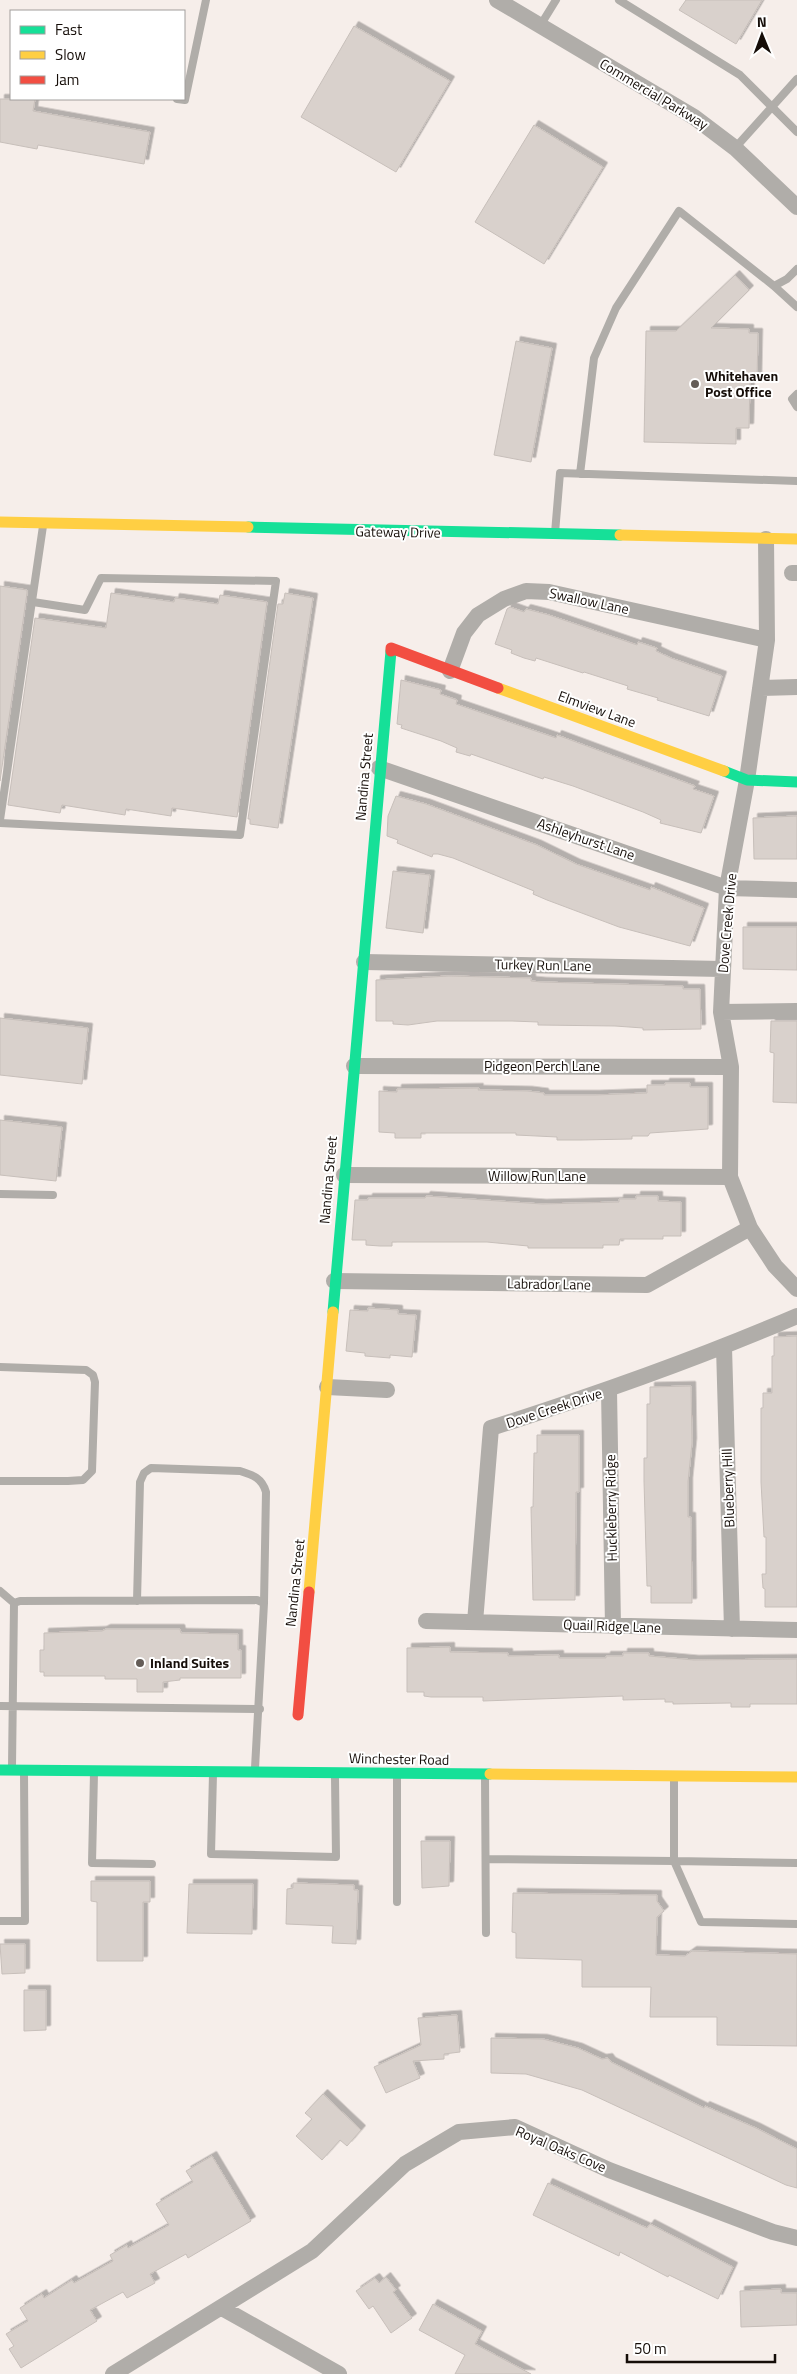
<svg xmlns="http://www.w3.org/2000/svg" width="797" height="2374" font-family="'Titillium Web',sans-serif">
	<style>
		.building { fill: #d9d1cc; stroke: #c7bfba; filter: url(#shadow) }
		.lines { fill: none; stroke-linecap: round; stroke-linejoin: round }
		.lane { stroke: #b0ada9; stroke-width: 8 }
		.street { stroke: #b0ada9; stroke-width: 16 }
		.fast { stroke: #16e098; stroke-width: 11 }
		.slow { stroke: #ffcf43; stroke-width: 11 }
		.jam { stroke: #f24e42; stroke-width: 11 }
		.poi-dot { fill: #645c57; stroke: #fff; stroke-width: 2 }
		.labels { text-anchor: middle; stroke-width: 4; stroke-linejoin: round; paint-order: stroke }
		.street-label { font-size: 14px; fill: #150d08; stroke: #fff }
		.poi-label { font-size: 14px; font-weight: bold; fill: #150d08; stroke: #fff; text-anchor: start }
	</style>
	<defs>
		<filter id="shadow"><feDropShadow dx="4.5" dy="-4.5" stdDeviation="0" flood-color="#0004"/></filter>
	</defs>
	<rect width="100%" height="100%" fill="#f6eeea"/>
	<!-- building -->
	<path class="building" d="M686,0H762L736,44L679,10Z
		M354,26L450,81L396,172L301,117Z
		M0,99H35L33,111L150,132L144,164L38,145L37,149L0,142Z
		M534,125L603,167L544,264L475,222Z
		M735,275L749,290L711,328L749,329V333H758L757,380H750L749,428H736V444L644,442L646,331H676Z
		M516,341L552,348L531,462L494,455Z
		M0,586L27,590V593L0,781Z
		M111,593L174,602L175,598L218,604L220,595L267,602L237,817L172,808L171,816L126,809L125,815L62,805L60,813L8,805L35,618L106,628Z
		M285,593L313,598L278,828L250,824V819H248L278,604H283Z
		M510,607L524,612L526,609L549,615L637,645L638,642L657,648L656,651L671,658L722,676L709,716L657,700L658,698L627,689L628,686L584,672L583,673L536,658L535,661L524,658L511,653L512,650L495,644L507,609Z
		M401,680L441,690L440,694L457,700L456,704L556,738L557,735L695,786L693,789L714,796L701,833L660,823L661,820L643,812L573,786L544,777L543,779L471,754L470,756L456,752L457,748L441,741L401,728L402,725L397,724Z
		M396,796L426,804L537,845L576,864L650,890L651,887L704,908L690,946L619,927L547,900L533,894L534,891L453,858L438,854H433L432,857L397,843L398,840L387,836L388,816Z
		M797,816V859H754L753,818Z
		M393,871L430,875L423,933L386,928Z
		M743,927H797V970L743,969Z
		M449,976L531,978V981L541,982L683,986V989H700L701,1029L643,1030V1028L615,1026L538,1025V1022L512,1021H437L408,1025L393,1024V1021H376V980Z
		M0,1018L88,1028L82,1084L0,1075Z
		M771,1021H797V1103L773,1102L774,1053L770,1052Z
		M665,1083H690V1087H708V1129L650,1133L648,1136H632V1139L581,1140H557V1137L516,1135V1133H421V1138H395V1133L379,1132V1091L397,1092V1089L479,1088L478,1090L528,1091L544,1093V1095H595L647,1093V1085H665Z
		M0,1120L62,1127L56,1181L0,1175Z
		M426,1196L542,1204L619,1202V1199H636V1196H658V1201L681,1202V1236H663V1239H620L619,1245H603V1248H528V1246L487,1242H392V1246H380L366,1245V1240H352L355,1200H368V1198H425Z
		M368,1308L398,1310V1314L416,1315L412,1357L390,1355V1358L365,1356V1353L346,1351L350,1310L368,1311Z
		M797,1336V1607H765V1589L763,1588L762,1574H766V1537H764L761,1482V1408H763V1393H772V1356H774V1337Z
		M691,1386L692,1443L688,1482V1517H691L692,1603H651V1586H647L644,1481V1458H647V1404H650V1387Z
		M537,1435H579V1492H576L575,1600H533L531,1507H533L534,1453H537Z
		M106,1629H180L181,1633L238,1634V1650H241V1678H180V1680L163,1682V1692H137V1679H105V1676H44V1672H40V1650H44V1633L102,1631Z
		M450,1647V1652L508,1653V1656L559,1655V1658H606V1656H623V1653H649V1656L694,1660L797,1659V1704H750V1707H731V1703L673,1704V1702H665V1699L623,1700V1696L483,1701V1697H431L424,1696V1692H407V1648Z
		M421,1841H450L449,1886L422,1888Z
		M91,1881H150V1902H143V1961H97V1902L91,1901Z
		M293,1883L354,1885V1890H358L356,1944L332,1943L333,1926L286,1924L287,1889L293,1888Z
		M189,1884H253L252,1934L187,1933Z
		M513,1893L657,1895V1901L664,1911L657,1917L656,1955L685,1956L692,1951L797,1954V2046L717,2045V2017H650L651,1987H582V1960L516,1958V1933L512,1932Z
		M0,1944H25V1973L2,1974Z
		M24,1990H46V2030L24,2031Z
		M457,2015L460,2052L444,2054V2059L413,2061L420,2078L386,2093L374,2067L421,2045L418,2018Z
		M491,2038L543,2039L578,2048L602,2059L608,2058L611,2062L704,2108L705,2106L756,2128L797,2149V2188L786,2185L582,2090L526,2074L491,2073Z
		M323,2094L361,2130L347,2146L340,2140L322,2160L296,2136L312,2119L305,2113Z
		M212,2156L251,2221L188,2258L186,2254L150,2274L155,2283L127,2298L123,2292L90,2310L97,2321L21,2368L9,2349L14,2346L6,2334L28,2321L20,2308L42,2294L44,2298L72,2280L74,2283L113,2261L110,2255L127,2245L128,2248L169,2225L156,2204L193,2182L186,2171Z
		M548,2183L647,2228L650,2224L733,2267L718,2299L669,2275L668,2277L620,2252L619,2256L533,2215Z
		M386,2277L396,2290L393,2292L412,2318L391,2333L373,2306L369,2309L356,2291L375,2278L379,2283Z
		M781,2289V2293H797V2325L741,2327L740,2291Z
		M433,2304L482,2331L475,2344L531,2374H455L465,2355L419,2330Z"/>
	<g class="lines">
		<!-- lane -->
		<path class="lane" d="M619,0L740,75L797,132
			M540,26L556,0
			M177,99L185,100L206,0
			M735,148L797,79
			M774,286L797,307
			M797,394L792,399L797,407
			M580,474L594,358L616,308L679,211L774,286L787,279L797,269
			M555,533L560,473L797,481
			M0,820L43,526
			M0,823L240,835L276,581L101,578L85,610L33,602
			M0,1194L53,1195
			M0,1367L86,1370L93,1375L95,1382L92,1471L83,1480L68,1481H0
			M0,1591L14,1603
			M137,1601L140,1482L144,1473L151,1468L240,1471C253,1475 262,1478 266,1492L264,1603
			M0,1706L260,1709
			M12,1766L14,1603L20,1601L257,1600L264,1603L255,1768
			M94,1773L92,1863L152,1864
			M213,1774L211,1854L336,1857L335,1777
			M397,1776V1902
			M485,1777L486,1933
			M486,1859L674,1861V1778
			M797,1863L674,1861L701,1922L797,1924
			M0,1921H25L24,1773"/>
		<!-- street -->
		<path class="street" d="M497,0L694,117L735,148L797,207
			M766,539L767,640L747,780L727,888L721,1012L731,1067L730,1177L750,1228L775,1266L797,1289
			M792,573H797
			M450,671L464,633L478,615L504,599L526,591L549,592L767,640
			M760,688L797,687
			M379,768L727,888L797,890
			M364,962L722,969
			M721,1012L797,1011
			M354,1066L731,1067
			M344,1175L730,1177
			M334,1281L647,1285L750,1228
			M724,1347L732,1629
			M327,1387L387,1390
			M609,1390L613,1626
			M426,1621L797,1630
			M475,1622L491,1428C595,1395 697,1359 797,1316
			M222,2308L339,2374
			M113,2374L312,2251L405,2164L459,2132L515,2127L609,2170L773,2232L797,2238"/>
		<!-- fast -->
		<path class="fast" d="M248,527L620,535
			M724,771L747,780L797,782
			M333,1312L391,651
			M0,1770L490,1774"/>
		<!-- slow -->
		<path class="slow" d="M0,522L248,527
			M620,535L797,539
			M498,688L724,771
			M309,1592L333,1312
			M490,1774L797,1777"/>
		<!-- jam -->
		<path class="jam" d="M391,651V648L498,688
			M298,1715L309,1592"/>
	</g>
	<!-- markers -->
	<g class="poi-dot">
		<circle cx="695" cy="384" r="5"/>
		<circle cx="140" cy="1663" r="5"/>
	</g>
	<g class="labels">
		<!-- street labels -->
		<g class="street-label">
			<text transform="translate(654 94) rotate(31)" y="5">Commercial Parkway</text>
			<text transform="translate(398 532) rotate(1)" y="5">Gateway Drive</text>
			<text transform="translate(589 601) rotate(12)" y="5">Swallow Lane</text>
			<text transform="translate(597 709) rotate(20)" y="5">Elmview Lane</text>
			<text transform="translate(364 777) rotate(-85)" y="5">Nandina Street</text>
			<text transform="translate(586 839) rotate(19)" y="5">Ashleyhurst Lane</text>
			<text transform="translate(727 923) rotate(-85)" y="5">Dove Creek Drive</text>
			<text transform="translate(543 965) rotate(1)" y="5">Turkey Run Lane</text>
			<text x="542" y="1071">Pidgeon Perch Lane</text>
			<text x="537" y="1181">Willow Run Lane</text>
			<text transform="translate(328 1180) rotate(-85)" y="5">Nandina Street</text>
			<text transform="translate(549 1284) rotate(1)" y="5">Labrador Lane</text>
			<text transform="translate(554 1408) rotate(-18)" y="5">Dove Creek Drive</text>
			<text transform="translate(728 1488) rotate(-92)" y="5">Blueberry Hill</text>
			<text transform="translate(611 1508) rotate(-91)" y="5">Huckleberry Ridge</text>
			<text transform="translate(295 1583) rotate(-84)" y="5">Nandina Street</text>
			<text transform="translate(612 1626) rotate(2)" y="5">Quail Ridge Lane</text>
			<text transform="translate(399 1759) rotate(1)" y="5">Winchester Road</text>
			<text transform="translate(561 2149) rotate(23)" y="5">Royal Oaks Cove</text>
		</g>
		<!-- poi labels -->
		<g class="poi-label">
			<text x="705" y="381">Whitehaven<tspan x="705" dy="16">Post Office</tspan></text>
			<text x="150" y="1668">Inland Suites</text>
		</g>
	</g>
	<!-- legend -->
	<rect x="10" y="10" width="175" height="90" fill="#ffffff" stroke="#a19e9c"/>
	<rect x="20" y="26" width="25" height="8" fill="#16e098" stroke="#a19e9c"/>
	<text x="55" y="35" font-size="15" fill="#150d08">Fast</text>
	<rect x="20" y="51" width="25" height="8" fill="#ffcf43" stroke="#a19e9c"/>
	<text x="55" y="60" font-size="15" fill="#150d08">Slow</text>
	<rect x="20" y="76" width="25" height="8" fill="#f24e42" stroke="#a19e9c"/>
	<text x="55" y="85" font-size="15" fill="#150d08">Jam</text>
	<!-- north arrow -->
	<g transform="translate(762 35) rotate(359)" stroke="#ffffff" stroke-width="4" paint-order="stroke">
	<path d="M0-4L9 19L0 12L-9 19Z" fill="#150d08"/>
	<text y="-8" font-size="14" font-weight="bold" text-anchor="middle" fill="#150d08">N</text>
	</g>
	<!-- scale -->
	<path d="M627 2354v8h148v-8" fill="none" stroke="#150d08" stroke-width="2.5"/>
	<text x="634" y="2354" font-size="15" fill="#150d08" stroke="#ffffff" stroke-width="4" paint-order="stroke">50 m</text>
</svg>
